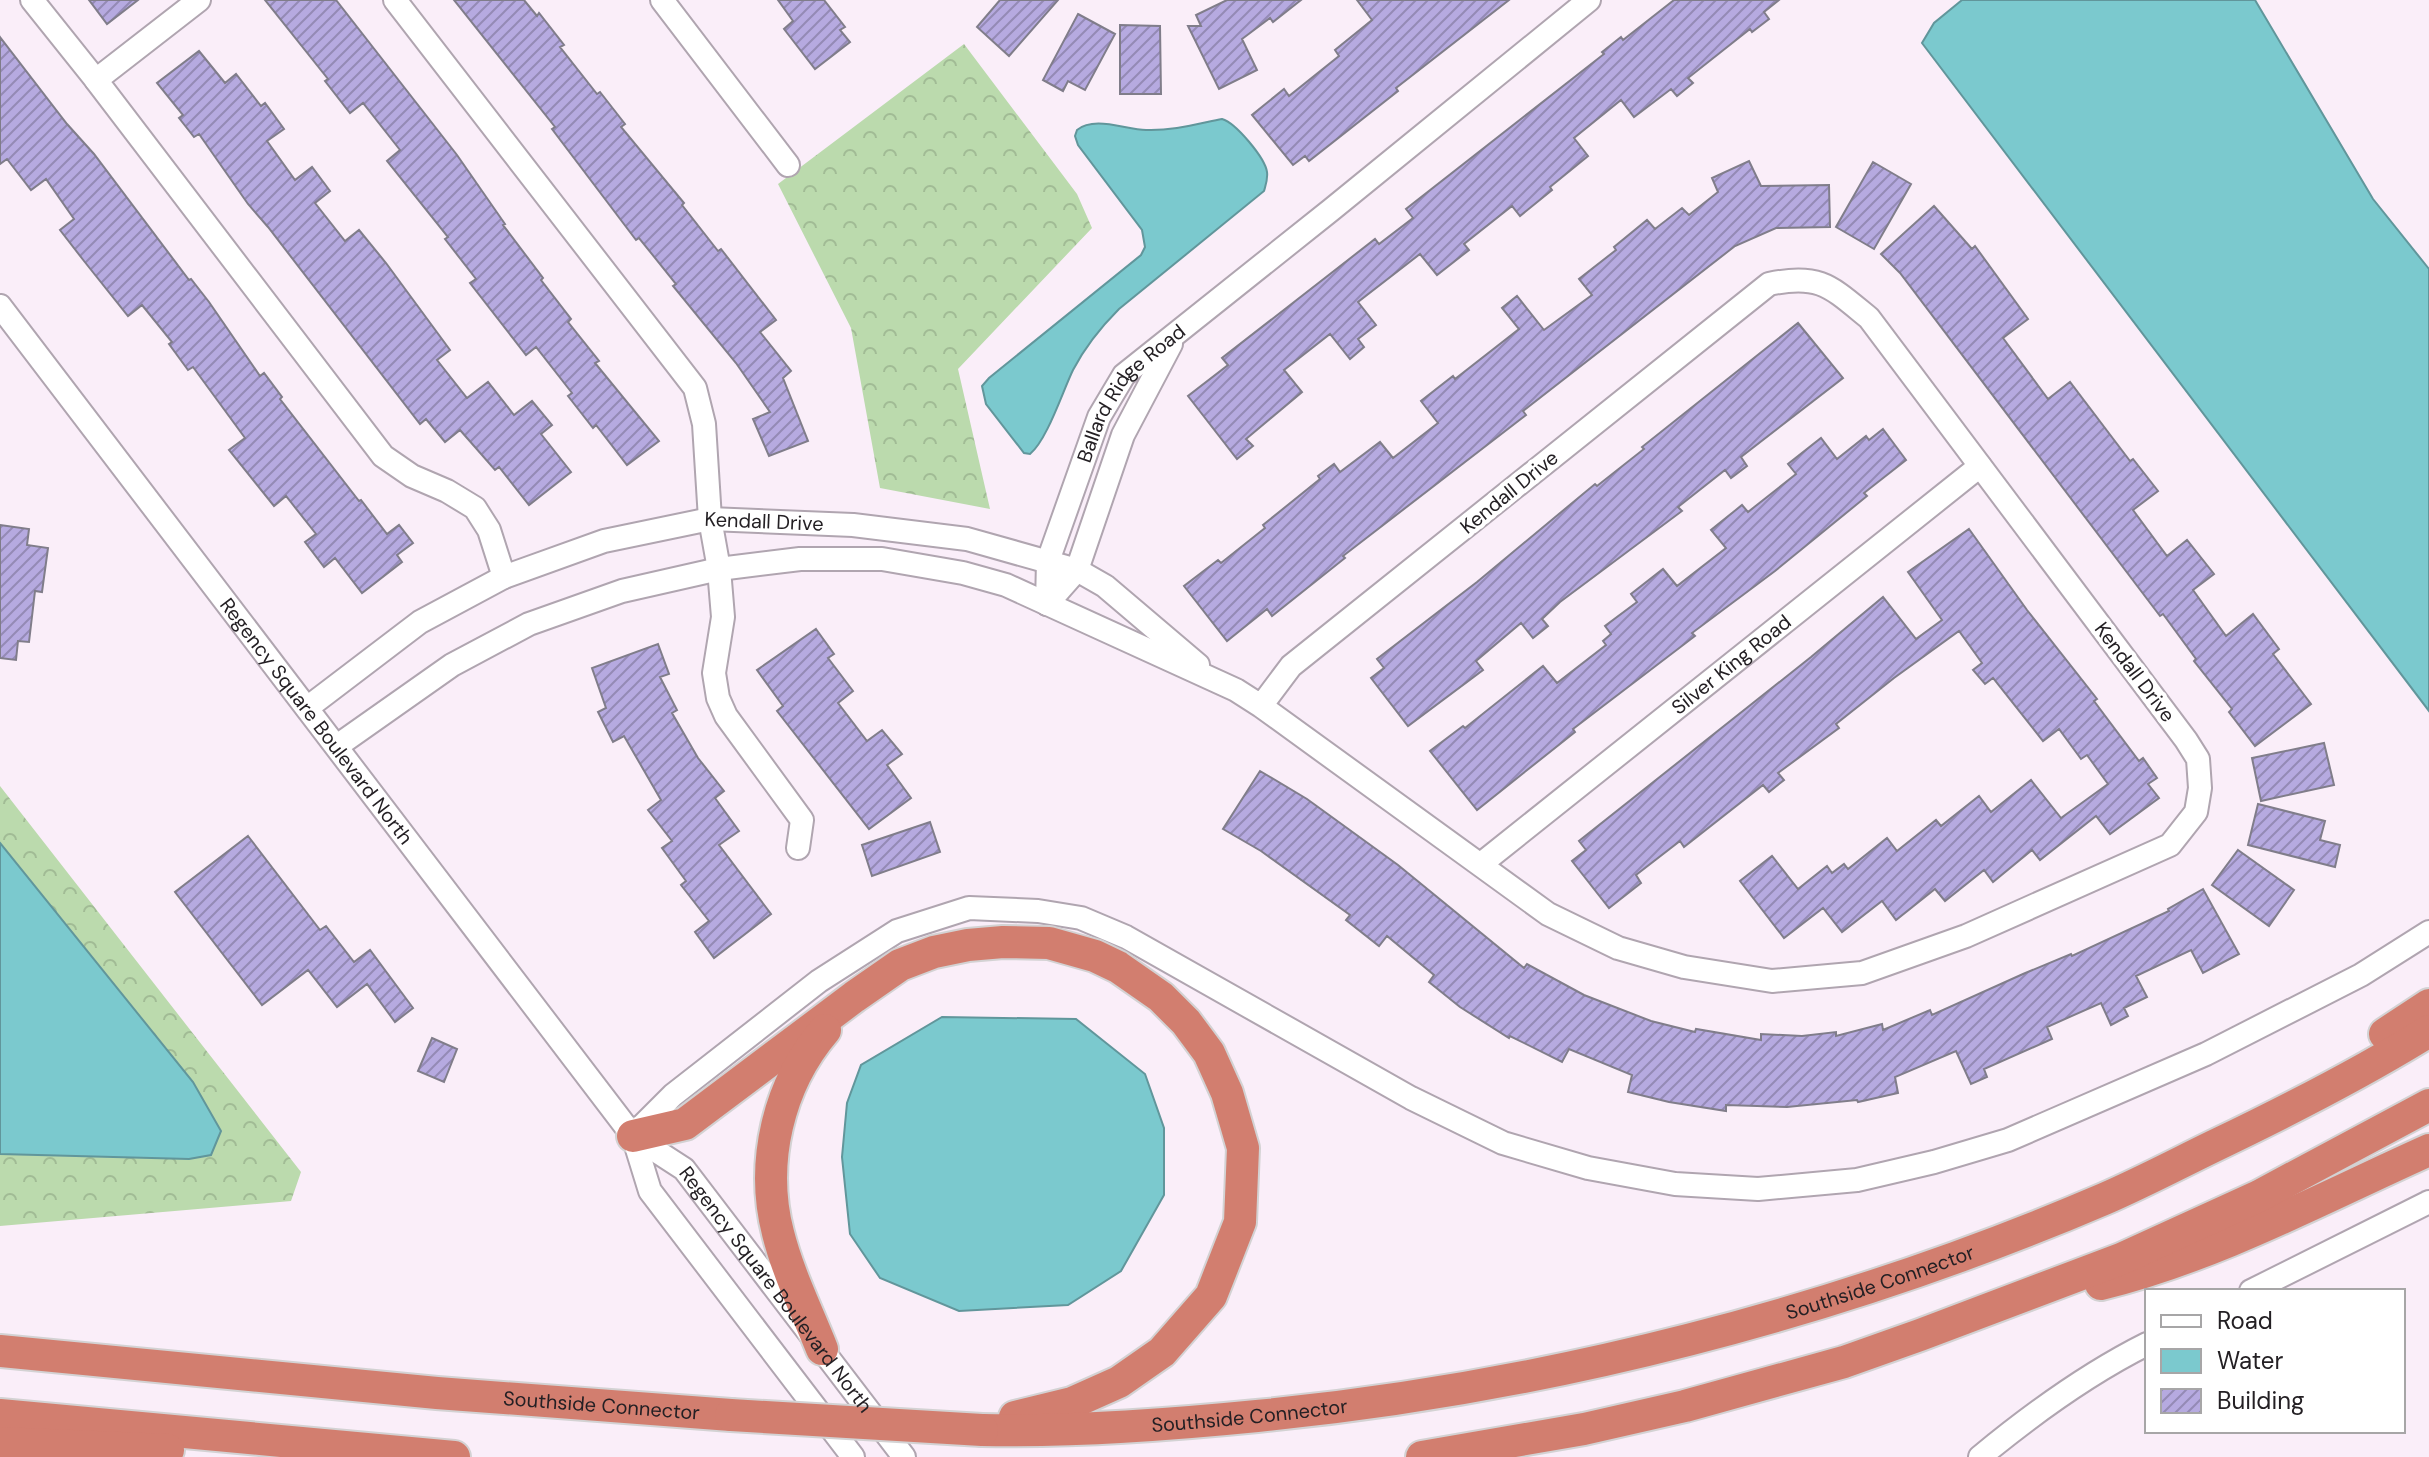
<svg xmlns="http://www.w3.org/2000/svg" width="2429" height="1457" font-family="'DM Sans',sans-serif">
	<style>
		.forest { fill: url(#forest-crowns) }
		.water { fill: #7bc9ce; stroke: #61969b; stroke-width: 2 }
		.building { fill: url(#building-hatch); stroke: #807d8a; stroke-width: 2 }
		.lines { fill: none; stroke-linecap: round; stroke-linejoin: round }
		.minor-casing { stroke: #b0a5b0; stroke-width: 26 }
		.highway-casing { stroke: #d3d2d3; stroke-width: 36 }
		.minor { stroke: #fff; stroke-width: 22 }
		.highway { stroke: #d27e6f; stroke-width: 32 }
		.highway-bridge-casing { stroke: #d3d2d3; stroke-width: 36; stroke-linecap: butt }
		.highway-bridge { stroke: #d27e6f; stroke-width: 32 }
		.labels { text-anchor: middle; stroke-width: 8; stroke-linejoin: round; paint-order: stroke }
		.street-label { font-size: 20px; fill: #242024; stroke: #fff }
	</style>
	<defs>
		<pattern id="forest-crowns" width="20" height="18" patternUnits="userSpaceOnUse" patternTransform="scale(2)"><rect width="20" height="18" fill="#bbdaad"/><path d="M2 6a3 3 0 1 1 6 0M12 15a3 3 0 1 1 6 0" fill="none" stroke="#a1bb95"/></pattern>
		<pattern id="building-hatch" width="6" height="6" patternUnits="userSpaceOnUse" patternTransform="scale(2)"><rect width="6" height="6" fill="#b6aae0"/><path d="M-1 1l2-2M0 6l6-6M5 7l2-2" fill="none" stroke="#948ab5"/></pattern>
	</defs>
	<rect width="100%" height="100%" fill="#faeef9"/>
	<!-- forest -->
	<path class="forest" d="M964,44L1077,194L1092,228L958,369L990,509L880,488L851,328L778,184Z
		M0,786L301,1172L291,1201L0,1226V1154L189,1159L193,1082L0,843Z"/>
	<!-- water -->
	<path class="water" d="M1962,0H2255L2373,199L2429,269V711L1922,43L1934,23Z
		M1222,119C1236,123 1265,158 1267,172C1268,179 1266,184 1264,191L1119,309C1101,327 1085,347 1073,370C1062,393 1047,440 1030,454L1024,453L986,404L982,386L989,378L1141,255L1145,247L1142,230L1078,145L1075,136L1077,130C1094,116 1124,129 1146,130C1172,131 1197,124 1222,119Z
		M0,843L193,1082L221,1131L211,1155L189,1159L0,1154Z
		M942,1017L1076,1019L1145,1074L1164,1128V1195L1121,1271L1068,1305L959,1311L880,1278L850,1234L842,1157L847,1103L861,1065Z"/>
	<!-- building -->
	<path class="building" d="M89,0H138L107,24Z
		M265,0H336L457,155L505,224L503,225L543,278L541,280L571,319L568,322L599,361L595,363L659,441L627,465L596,425L593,428L568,396L572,393L536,347L526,355L470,283L476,279L445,239L448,237L387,161L400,150L363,103L350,113L325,81L328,79Z
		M454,0H524L537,16L539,13L564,45L560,47L597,94L600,92L625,124L621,127L684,203L682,205L718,251L721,249L776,320L760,332L791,371L783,378L808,441L769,456L753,419L770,412L736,363L673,286L676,284L639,238L636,240L552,129L555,127Z
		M778,0H824L845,27L840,30L850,42L815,69L784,29L793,21Z
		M1000,0H1058L1009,56L977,27Z
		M1227,0H1301L1273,22L1270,18L1242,39L1257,70L1219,89L1188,26H1201L1196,15Z
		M1357,0H1509L1396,88L1398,91L1309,161L1305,156L1293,165L1252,115L1284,89L1289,96L1339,56L1335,50L1372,20Z
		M1674,0H1779L1764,12L1769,19L1752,32L1750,29L1688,78L1693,83L1677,96L1671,89L1634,117L1621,100L1574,138L1588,156L1550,187L1552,190L1520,216L1512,206L1464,244L1469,250L1437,275L1420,254L1358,302L1376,325L1358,339L1364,347L1350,359L1330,334L1284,370L1302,392L1246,439L1253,446L1237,459L1188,396L1228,365L1222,358L1375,239L1379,244L1413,218L1406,209L1604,54L1602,52L1621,37L1623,40Z
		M1078,14L1115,34L1085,90L1068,81L1063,91L1043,80Z
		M1120,25L1160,26L1161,94H1120Z
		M0,37L67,124L94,154L189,280L191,279L209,302L260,376L264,373L282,397L280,399L359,501L361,500L387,534L399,525L413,543L397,555L402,562L362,593L335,558L324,567L305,542L316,534L286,496L274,506L229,450L245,438L193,367L188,370L169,344L172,342L142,305L128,316L84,261L60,230L74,219L46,179L31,190L7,159L0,164Z
		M199,51L225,83L236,74L261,106L265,103L284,129L267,141L295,180L312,167L330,191L315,203L345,241L359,230L386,263L450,350L437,360L467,398L488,382L514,415L532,401L552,425L541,434L571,472L529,505L499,467L495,470L460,430L445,442L426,419L420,424L268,227L248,204L199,134L194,137L179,118L183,115L157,83Z
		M1749,161L1761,186L1829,185L1830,227L1776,228L1735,246L1523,411L1526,415L1343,556L1345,558L1272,616L1267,609L1227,641L1184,586L1218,560L1221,563L1265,528L1263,525L1320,479L1318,476L1334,464L1340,472L1380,442L1393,458L1438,423L1421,401L1453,376L1455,379L1519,329L1502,308L1517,296L1544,330L1592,295L1579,279L1616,250L1614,247L1647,220L1655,229L1682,208L1689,215L1718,192L1712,178Z
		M1873,162L1911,184L1874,249L1836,227Z
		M1934,206L1972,249L1975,246L2028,319L2003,338L2048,399L2070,382L2130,461L2133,459L2158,491L2133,510L2167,556L2187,540L2214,574L2193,590L2226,636L2253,614L2279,649L2273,654L2311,704L2255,746L2229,712L2232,709L2194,661L2196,659L2163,614L2160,616L1900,273L1881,254Z
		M1798,323L1843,378L1741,457L1747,466L1731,478L1725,470L1678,507L1682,511L1560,602L1542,619L1548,626L1533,638L1521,623L1476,661L1483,670L1408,726L1371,678L1384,668L1377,659L1477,582L1595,484L1597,486L1644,449L1642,447Z
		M1883,429L1906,460L1864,493L1867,496L1775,571L1692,633L1695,636L1573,729L1575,732L1477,810L1430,751L1463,726L1465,728L1543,666L1557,683L1606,645L1603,641L1611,634L1605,626L1637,602L1631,594L1663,569L1677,586L1726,548L1711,530L1742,505L1748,512L1796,474L1788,464L1821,438L1837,459L1866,436L1869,440Z
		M0,525L29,529L27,545L48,548L42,592L35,591L29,642L18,641L16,660L0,658Z
		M1969,529L2027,610L2097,699L2094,701L2139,761L2143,758L2157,778L2148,784L2159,798L2110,834L2096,816L2040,860L2032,850L1993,882L1984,870L1945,901L1935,889L1896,920L1882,901L1842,932L1823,908L1784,938L1740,881L1772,856L1798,889L1827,866L1832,873L1844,864L1848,869L1887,838L1897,851L1936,820L1941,826L1979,796L1991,812L2031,780L2061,818L2108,784L2087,755L2081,759L2059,729L2043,741L1993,678L1985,684L1973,670L1982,663L1959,631L1894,678L1836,724L1839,728L1778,773L1784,780L1769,792L1763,785L1684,847L1680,841L1636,875L1641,883L1609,908L1572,861L1586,850L1579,841L1811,657L1883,597L1916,639L1942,620L1908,572Z
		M816,629L834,654L828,658L853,691L838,703L867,741L882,730L902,754L887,765L911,798L869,829L777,711L783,706L757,670Z
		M658,644L669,674L660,677L677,710L672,713L698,758L724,791L715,798L739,831L719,845L771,914L714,958L695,932L709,921L681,885L686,881L662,848L672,841L648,810L661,800L624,736L613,742L598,712L606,708L592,668Z
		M2324,743L2334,785L2261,801L2252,758Z
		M1260,771L1307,799L1398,865L1524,968L1527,964L1584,995L1651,1021L1695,1032L1696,1029L1761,1040V1034L1802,1036L1836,1032V1036L1882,1024L1883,1030L1930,1010L1932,1015L2023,974L2071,954L2072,956L2169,911L2168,909L2203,889L2239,954L2203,973L2191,950L2136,976L2147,997L2124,1008L2128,1016L2111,1025L2101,1003L2047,1027L2052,1039L1984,1069L1987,1077L1971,1084L1956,1051L1895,1077L1898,1093L1858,1102L1857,1100L1787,1107L1726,1105V1111L1669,1102L1628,1092L1632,1075L1569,1049L1562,1062L1510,1036L1509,1038L1460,1007L1429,982L1434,975L1387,936L1379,946L1346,920L1350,915L1261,851L1223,829Z
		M2258,804L2325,821L2320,840L2340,845L2335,867L2248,845Z
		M930,822L940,852L872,876L862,845Z
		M248,836L320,930L326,926L354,962L370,950L413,1008L395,1022L367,984L337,1007L308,970L262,1005L175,892Z
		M2238,850L2294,890L2269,926L2212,885Z
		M432,1038L457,1049L444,1082L418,1071Z"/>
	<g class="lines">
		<!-- minor casing -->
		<g class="minor-casing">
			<g id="minor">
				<path d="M32,0L96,80"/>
				<path d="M199,0L96,80L383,456L412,476L447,491L475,508L489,530L504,577"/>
				<path d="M395,0L695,388L704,424L710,519L719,569L723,617L714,673L718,698L726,716L802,820L798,848"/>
				<path d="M662,0L788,165"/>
				<path id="s1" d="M0,306L633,1136L684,1169L904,1457"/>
				<path id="s2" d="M1047,604L1048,561L1099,417L1124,375L1331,210L1589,0"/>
				<path d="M1047,604L1077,570L1123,435L1171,344"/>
				<path id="s3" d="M307,708L420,622L504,577L604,541L710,519L853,525L967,539L1077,570L1105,586L1198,665"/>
				<path d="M337,746L452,665L529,624L622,591L719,569L800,559H882L963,573L1006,585L1236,690L1261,706L1548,914L1618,948L1684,967L1772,981L1862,973L1966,936L2170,845L2196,812L2200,788L2198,759L2186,740L1869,318C1831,287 1820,273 1769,284L1291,666L1261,706"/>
				<path id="s4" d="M1481,864L1980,466"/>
				<path d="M633,1135L673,1095L819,981L897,931L969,908L1038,911L1081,918L1126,937L1411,1098L1503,1143L1588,1168L1675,1184L1758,1189L1857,1180L1934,1162L2008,1140L2206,1054L2361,975L2429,932"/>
				<path d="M633,1136L650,1191L853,1457"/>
				<path d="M2251,1291L2429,1202"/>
				<path d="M1980,1457C2032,1414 2087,1374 2147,1344"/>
			</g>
		</g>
		<!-- highway casing -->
		<g class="highway-casing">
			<g id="highway">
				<path d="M2385,1034L2429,1005"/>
				<path d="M633,1136L685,1124L854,997L900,965L934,952L968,945L1003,942L1049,943L1095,956L1118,967L1161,997L1186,1022L1209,1053L1227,1093L1243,1148L1240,1222L1211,1296L1162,1352L1119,1382L1072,1403L1015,1417"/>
				<path d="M2101,1284C2215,1256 2322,1198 2429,1150"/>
				<path d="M822,1349C807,1311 788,1273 778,1233C760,1163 778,1085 825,1030"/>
				<path id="s5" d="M0,1351L437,1393L731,1415"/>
				<path d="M0,1415L454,1457"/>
				<path id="s6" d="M982,1430C1074,1432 1166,1425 1257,1416C1545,1388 1838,1313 2104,1199C2141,1183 2177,1164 2214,1146C2287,1111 2360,1074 2429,1031"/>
				<path d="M0,1443L168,1450"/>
				<path d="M1422,1457L1584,1429L1685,1406L1844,1362L1920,1335L2121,1259L2259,1196L2429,1105"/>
			</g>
		</g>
		<!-- minor -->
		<use href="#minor" class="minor"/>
		<!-- highway -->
		<use href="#highway" class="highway"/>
		<!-- highway-bridge casing -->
		<g class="highway-bridge-casing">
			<path id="highway-bridge" d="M731,1415L982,1430"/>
		</g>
		<!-- highway-bridge -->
		<use href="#highway-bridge" class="highway-bridge"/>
	</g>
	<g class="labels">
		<!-- street labels -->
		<g class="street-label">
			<text dy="7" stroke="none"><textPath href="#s2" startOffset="234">Ballard Ridge Road</textPath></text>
			<text transform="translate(1509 492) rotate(-39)" y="7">Kendall Drive</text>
			<text dy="7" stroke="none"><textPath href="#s3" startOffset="506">Kendall Drive</textPath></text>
			<text dy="7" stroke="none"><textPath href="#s4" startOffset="320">Silver King Road</textPath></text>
			<text transform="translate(2135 672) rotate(53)" y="7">Kendall Drive</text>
			<text dy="7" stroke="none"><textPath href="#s1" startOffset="522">Regency Square Boulevard North</textPath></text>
			<text dy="7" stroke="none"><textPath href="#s6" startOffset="914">Southside Connector</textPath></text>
			<text dy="7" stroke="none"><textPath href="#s1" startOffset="1256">Regency Square Boulevard North</textPath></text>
			<text dy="7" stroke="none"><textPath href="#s5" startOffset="604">Southside Connector</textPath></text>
			<text dy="7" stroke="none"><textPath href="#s6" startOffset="268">Southside Connector</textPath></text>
		</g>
	</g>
	<!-- legend -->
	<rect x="2145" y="1289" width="260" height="144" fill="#ffffff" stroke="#a7a6a7" stroke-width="2"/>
	<rect x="2161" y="1315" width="40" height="12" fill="#ffffff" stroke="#a7a6a7" stroke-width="2"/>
	<text x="2217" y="1329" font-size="24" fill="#242024">Road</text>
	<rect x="2161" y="1349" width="40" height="24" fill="#7bc9ce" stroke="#a7a6a7" stroke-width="2"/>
	<text x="2217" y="1369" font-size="24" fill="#242024">Water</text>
	<rect x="2161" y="1389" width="40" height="24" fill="url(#building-hatch)" stroke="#a7a6a7" stroke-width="2"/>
	<text x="2217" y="1409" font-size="24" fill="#242024">Building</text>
</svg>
